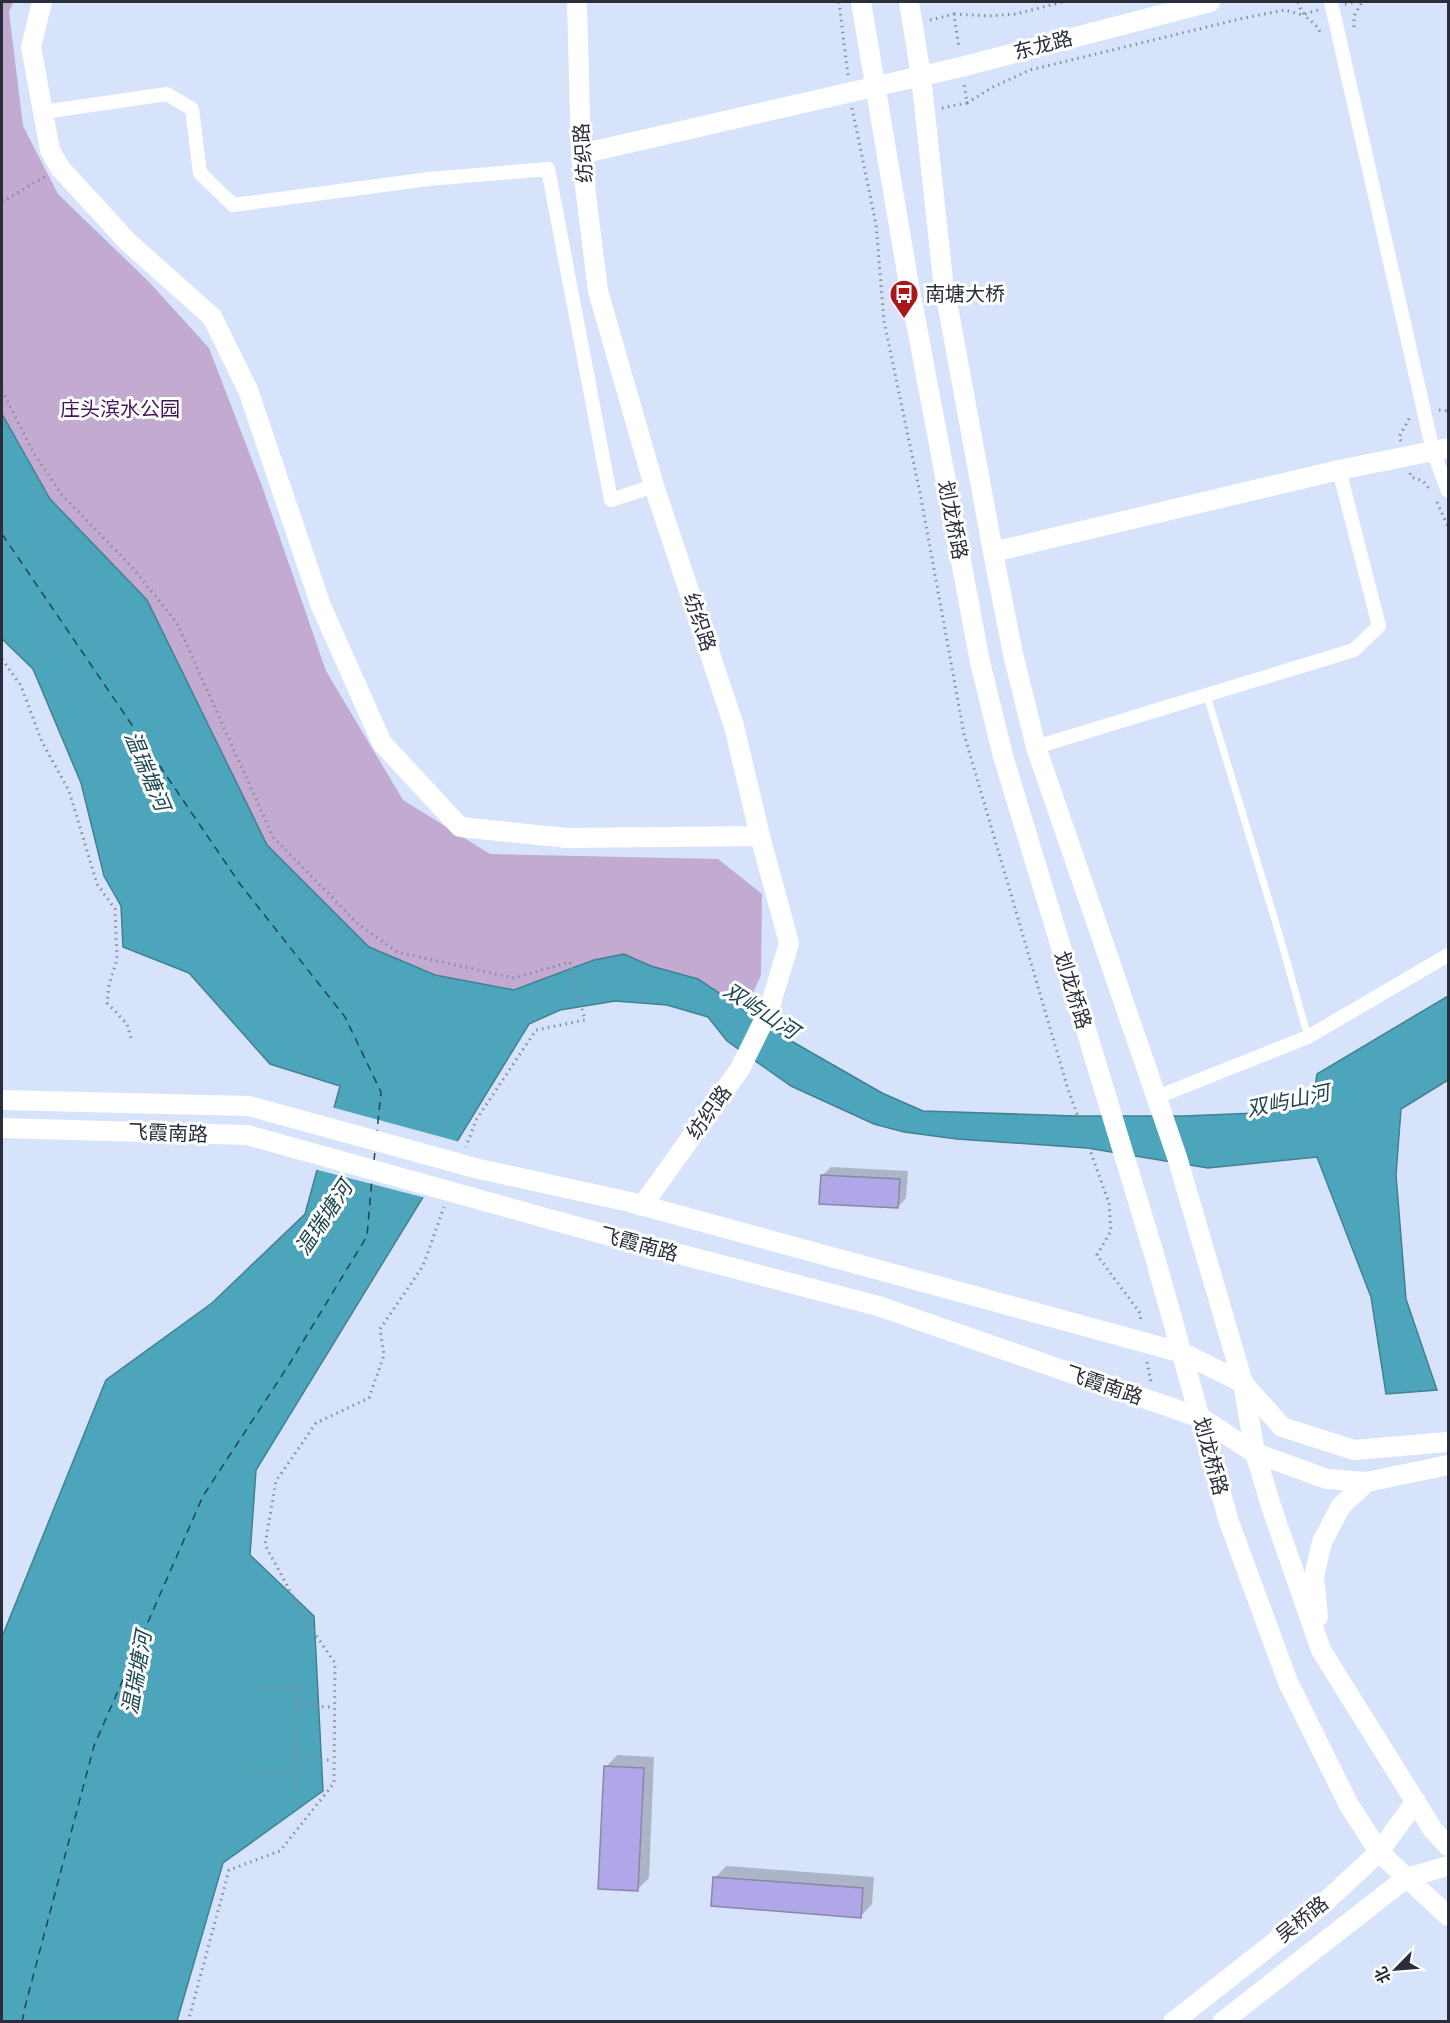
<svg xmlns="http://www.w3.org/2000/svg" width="1450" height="2023" font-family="Poppins,'Noto Sans SC',sans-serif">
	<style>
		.green { fill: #c2aad0 }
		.water { fill: #4ca5ba; stroke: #428194; stroke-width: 1.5 }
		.pier { fill: #d7e3fb }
		.shadow { fill: #0003 }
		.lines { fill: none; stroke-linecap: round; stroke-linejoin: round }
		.ferry { stroke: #1e4751; stroke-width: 1.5; stroke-dasharray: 8 6; stroke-linecap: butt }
		.building { fill: #afa7e7; stroke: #8a87a5; stroke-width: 1.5 }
		.path { stroke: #858ea0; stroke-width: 3; stroke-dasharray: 1.5 4.5; stroke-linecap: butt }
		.lane { stroke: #fff; stroke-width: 7 }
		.street { stroke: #fff; stroke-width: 14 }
		.secondary { stroke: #fff; stroke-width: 20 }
		.labels { text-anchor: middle; stroke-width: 6; stroke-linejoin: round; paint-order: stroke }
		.street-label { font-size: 20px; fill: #292e3a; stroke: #fff }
		.poi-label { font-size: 20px; fill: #292e3a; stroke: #fff; text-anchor: start }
		.park-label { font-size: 20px; fill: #441458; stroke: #fff }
		.water-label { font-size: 21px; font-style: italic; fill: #1e4751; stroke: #fff }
	</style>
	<rect width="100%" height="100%" fill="#d7e3fb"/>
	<!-- green -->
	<path class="green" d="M2,2H13L9,12L23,126L58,194L150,283L209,348L262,486L326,671L403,800L490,854L718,859L762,894L761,975L746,1009L698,979L651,966L624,954L594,960L514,990L435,975L369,947L267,845L147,600L50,499L2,414Z"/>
	<!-- water -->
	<path class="water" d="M2,414L50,499L147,600L267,845L369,947L435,975L514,990L594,960L624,954L651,966L698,979L793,1042L882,1093L923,1111L1075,1116H1184L1257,1113L1313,1101L1317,1074L1448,996V1080L1401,1109L1396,1175L1406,1299L1437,1390L1386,1394L1371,1297L1317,1157L1208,1168L1087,1148L957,1139L904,1132L874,1124L791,1086L727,1041L708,1017L667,1005L615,1001L560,1010L529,1024L256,1470L250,1555L314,1616L323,1791L223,1863L177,2021H2V1637L106,1380L212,1303L305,1214L340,1086L270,1064L189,973L123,947L121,906L104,876L81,783L33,669L2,639Z"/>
	<!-- pier -->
	<path class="pier" d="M331,1107L460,1142L426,1198L314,1169Z"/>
	<!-- shadow -->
	<path class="shadow" d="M831,1167L908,1171L906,1198L898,1207L822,1176Z
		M617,1755L654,1757L649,1878L637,1890L606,1767Z
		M726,1866L874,1877L872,1904L861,1916L715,1878Z"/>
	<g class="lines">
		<!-- ferry -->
		<path class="ferry" d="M2,534L240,884L345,1017L381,1092L377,1131
			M374,1161L375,1151
			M22,2022L26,2003L94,1746L203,1496L290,1363L367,1236L372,1178"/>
	</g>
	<!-- building -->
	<path class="building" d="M821,1175L900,1179L898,1208L819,1204Z
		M604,1766L644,1768L638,1891L598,1889Z
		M713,1877L863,1888L861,1918L711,1906Z"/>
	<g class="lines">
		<!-- path -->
		<path class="path" d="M839,2L848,75
			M1298,2C1304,22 1314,18 1321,34
			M1345,4L1354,2
			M954,14L989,16L1016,14L1063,2
			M930,20L954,14L959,48
			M1354,27V16L1362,2
			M967,103L993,87L1030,70L1244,18L1285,10L1302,15L1318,10
			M852,108L876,224L884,321L921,498L964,734L1067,1086L1109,1203L1111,1231L1097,1255L1140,1313L1141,1323
			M942,108L967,103L964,84
			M2,202L46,176
			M2,390L33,452L62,495L130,565L177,623L273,837L357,923L397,952L514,978L570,962L585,1020L536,1030L476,1120L466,1147
			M1439,410L1448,411
			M1401,441L1399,437L1410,417
			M1410,473L1411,477L1423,481L1431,491
			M1437,502L1448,527
			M2,659L21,686L42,742L69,791L97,884L115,909L117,959L109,985L107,1003L127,1024L132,1042
			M1147,1362L1151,1382
			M255,1686L298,1687L296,1790
			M298,1706L330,1707
			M297,1759L329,1760
			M254,1771L296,1773
			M188,2022L229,1870L280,1851L334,1783L335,1663L307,1622L265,1545L276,1481L316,1423L369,1398L384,1355L380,1329L423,1266L444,1207"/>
		<!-- lane -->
		<path class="lane" d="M1207,696L1280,937L1308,1037"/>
		<!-- street -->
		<path class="street" d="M1331,2L1433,451L1448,491
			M43,112L167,94L192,109L200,173L233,205L429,179L548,169L611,500L654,486
			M1036,747L1354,650L1379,626L1339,470
			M1157,1097L1308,1037L1448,955"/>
		<!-- secondary -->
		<path class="secondary" d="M42,2L31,47L50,150L60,168L128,242L212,317L248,390L321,606L382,743L460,827L567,838L760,836
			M577,2L581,154L598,291L654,486L734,726L760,836L789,943L769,1010L740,1069L642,1206
			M861,2L909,285L980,662L1003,756L1154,1254L1229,1522L1288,1682L1349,1805L1379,1852L1448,1916
			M909,2L921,76L943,280L996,568L1013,654L1036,747L1177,1157L1243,1383L1255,1453L1272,1509L1321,1650L1433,1830L1448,1846
			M581,154L961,67L1210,2
			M993,552L1339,470L1448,448
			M2,1100L249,1106L479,1169L630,1202L1183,1353L1243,1383L1282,1427L1354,1450L1448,1442
			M2,1128L247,1135L614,1237L878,1306L1201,1418L1255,1453L1327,1479L1367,1482L1448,1465
			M1318,1617L1314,1577L1322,1542L1341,1506L1367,1482
			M1173,2022L1322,1905L1379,1852L1416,1801
			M1222,2022L1406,1878L1448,1866"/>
	</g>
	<!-- icons -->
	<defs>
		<g id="bus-pin" transform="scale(1.5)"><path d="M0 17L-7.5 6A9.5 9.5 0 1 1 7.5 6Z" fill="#aa171b" stroke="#fff"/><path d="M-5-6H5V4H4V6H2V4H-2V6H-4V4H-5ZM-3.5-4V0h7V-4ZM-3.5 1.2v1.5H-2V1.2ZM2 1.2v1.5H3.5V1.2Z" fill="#fff"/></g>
	</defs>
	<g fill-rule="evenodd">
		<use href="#bus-pin" x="904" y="294"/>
	</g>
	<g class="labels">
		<!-- street labels -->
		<g class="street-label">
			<text transform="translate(1043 45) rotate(-15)" y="7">东龙路</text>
			<text transform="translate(583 153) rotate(-94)" y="7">纺织路</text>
			<text transform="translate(953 520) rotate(79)" y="7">划龙桥路</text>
			<text transform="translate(700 622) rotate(72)" y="7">纺织路</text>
			<text transform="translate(1073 990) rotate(73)" y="7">划龙桥路</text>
			<text transform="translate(709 1112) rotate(-54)" y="7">纺织路</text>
			<text transform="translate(168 1133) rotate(2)" y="7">飞霞南路</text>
			<text transform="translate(639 1244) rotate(15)" y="7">飞霞南路</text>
			<text transform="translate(1104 1385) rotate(19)" y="7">飞霞南路</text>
			<text transform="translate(1211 1456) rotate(75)" y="7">划龙桥路</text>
			<text transform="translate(1302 1919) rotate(-39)" y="7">吴桥路</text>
		</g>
		<!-- poi labels -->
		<g class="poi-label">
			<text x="925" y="301">南塘大桥</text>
		</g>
		<!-- park labels -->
		<g class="park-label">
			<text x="120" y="416">庄头滨水公园</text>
		</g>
		<!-- water labels -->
		<g class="water-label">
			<text transform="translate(147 771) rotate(67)" y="7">温瑞塘河</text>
			<text transform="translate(761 1011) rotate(33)" y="7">双屿山河</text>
			<text transform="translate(1288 1101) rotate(-12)" y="7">双屿山河</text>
			<text transform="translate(324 1218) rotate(-56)" y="7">温瑞塘河</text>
			<text transform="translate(137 1673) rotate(-80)" y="7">温瑞塘河</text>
		</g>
	</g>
	<!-- border -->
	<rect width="1450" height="2023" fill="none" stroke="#292e3a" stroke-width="6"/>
	<!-- north arrow -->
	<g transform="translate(1396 1969) rotate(245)" stroke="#ffffff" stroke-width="4.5" paint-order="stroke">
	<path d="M0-4.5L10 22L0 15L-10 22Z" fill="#292e3a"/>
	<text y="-9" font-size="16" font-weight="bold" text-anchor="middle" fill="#292e3a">北</text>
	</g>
</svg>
